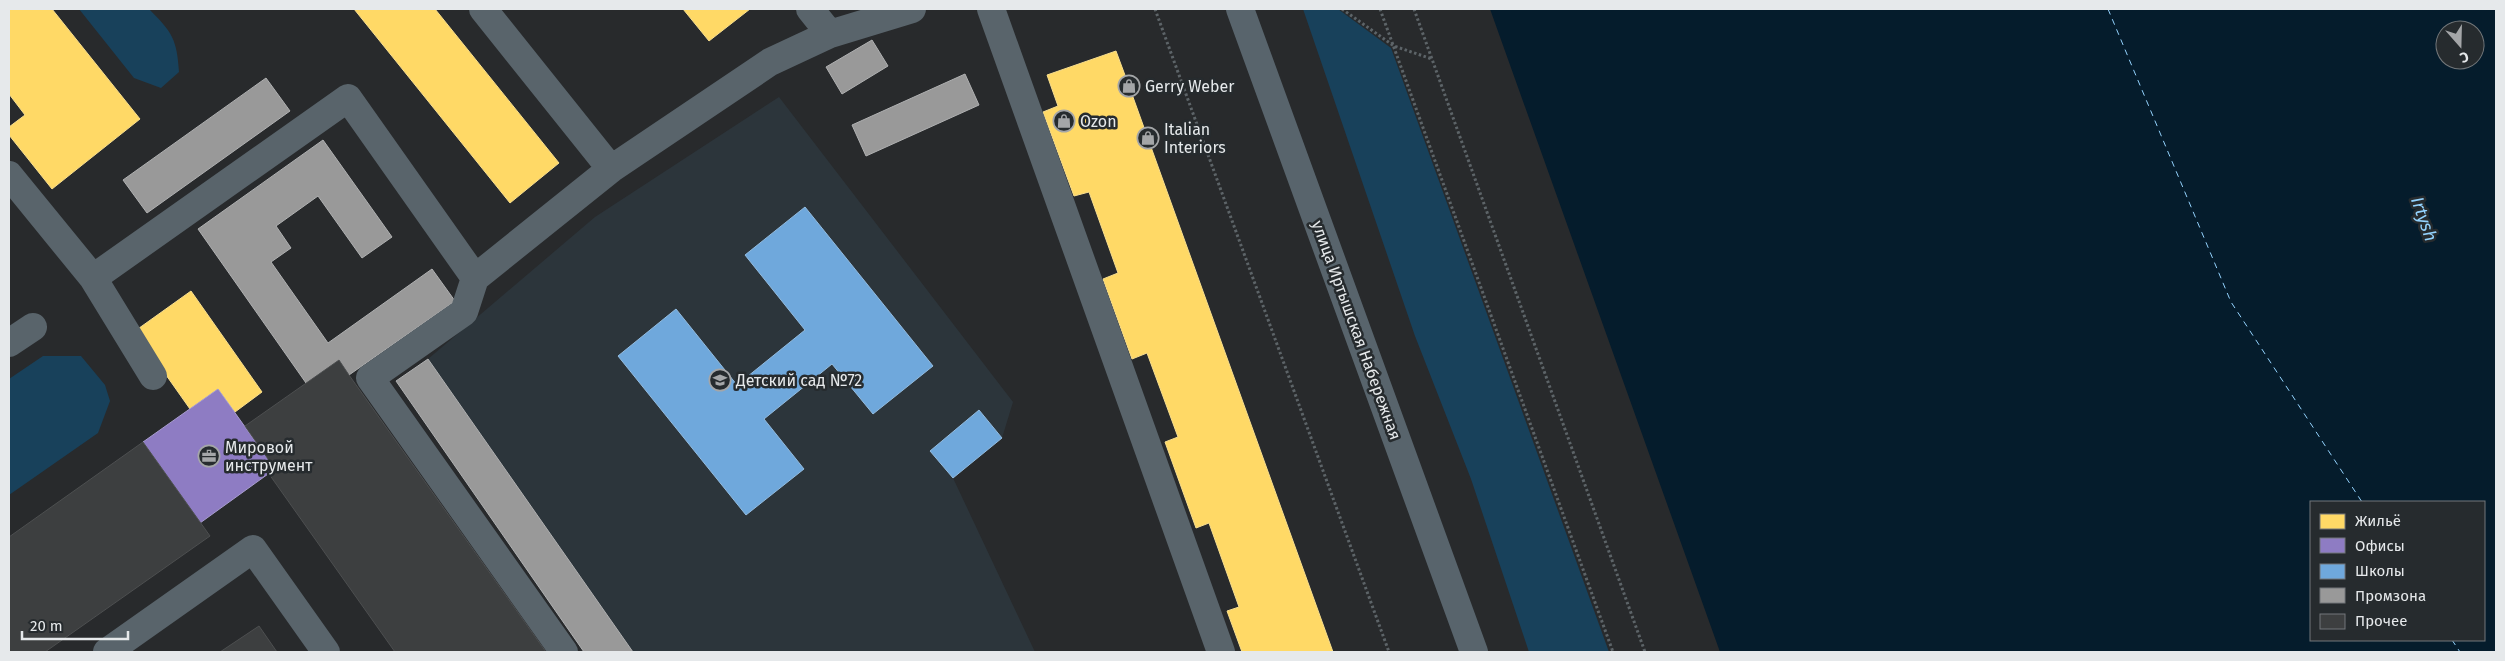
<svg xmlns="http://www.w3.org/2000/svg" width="2505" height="661" font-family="'Fira Sans',sans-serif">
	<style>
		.built { fill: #2c353b }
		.green { fill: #18415b }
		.water { fill: #051c2c; fill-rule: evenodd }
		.homes { fill: #ffd966; stroke: #f8de8e }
		.offices { fill: #8e7cc3; stroke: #a89dcf }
		.schools { fill: #6fa8dc; stroke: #93bce0 }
		.industry { fill: #999; stroke: #b0b1b2 }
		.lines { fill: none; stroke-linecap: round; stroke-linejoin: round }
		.ferry { stroke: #93d2fd; stroke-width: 1; stroke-dasharray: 6 5; stroke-linecap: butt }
		.building { fill: #3d3f40; stroke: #4d4f50 }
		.path { stroke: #5d6468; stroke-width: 3; stroke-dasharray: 2.5 2.5; stroke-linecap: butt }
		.minor { stroke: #59646b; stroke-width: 28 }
		.major { stroke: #58646c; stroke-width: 28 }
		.labels { text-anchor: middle; stroke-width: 5; stroke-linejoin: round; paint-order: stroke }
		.poi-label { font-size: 16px; fill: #e6e9eb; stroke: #262b2e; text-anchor: start }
		.street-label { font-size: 16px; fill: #e6e9eb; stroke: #262b2e }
		.water-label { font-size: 18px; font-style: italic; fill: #93d2fd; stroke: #262b2e }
	</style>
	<rect width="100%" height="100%" fill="#282a2c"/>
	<!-- built -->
	<path class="built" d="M779,97L1013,402L1002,438L953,478L1035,652H633L428,359L595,217Z"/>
	<!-- green -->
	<path class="green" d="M79,9H149C172,32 177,39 179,72L161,88L134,78Z
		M1303,9H1338L1391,48L1609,652H1529L1471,479L1415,336Z
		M43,356H81L105,385L110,401L98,433L9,495V379Z"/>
	<!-- water -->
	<path class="water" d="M1490,9H2496V652H1720ZM2445,30H2475V60H2445ZM2311,502H2484V640H2311Z"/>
	<!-- homes -->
	<path class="homes" d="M9,9H52L140,119L52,189L9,135V127L25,115L9,94Z
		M354,9H435L559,163L510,203Z
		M683,9H750L709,41Z
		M1116,51L1129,86L1333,652H1242L1227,611L1239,607L1209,523L1196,528L1165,442L1178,437L1147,353L1132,359L1103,279L1118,273L1089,192L1074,196L1043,112L1058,106L1047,75Z
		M191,291L262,392L235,412L218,389L190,409L135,331Z"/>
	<!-- offices -->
	<path class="offices" d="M218,389L275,469L200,523L143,442Z"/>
	<!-- schools -->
	<path class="schools" d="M805,207L933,366L873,414L832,364L764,419L804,469L746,515L618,356L676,309L737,385L805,330L745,255Z
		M979,410L1002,438L953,478L930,451Z"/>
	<!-- industry -->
	<path class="industry" d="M872,40L888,66L842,94L826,67Z
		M965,74L979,105L866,156L852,125Z
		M266,78L290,111L147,213L123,180Z
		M323,140L392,237L362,258L318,196L276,226L291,248L271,262L328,343L432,269L455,301L349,375L339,360L306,383L198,229Z
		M428,359L633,652H584L396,381Z"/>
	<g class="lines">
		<!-- ferry -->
		<path class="ferry" d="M2108,9L2231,302L2362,502
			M2452,640L2460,652"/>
	</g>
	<!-- building -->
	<path class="building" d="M339,360L349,375L546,652H395L269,474L275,469L245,426Z
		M143,442L210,536L45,652H9V537Z
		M259,626L277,652H220Z"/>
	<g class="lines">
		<!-- path -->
		<path class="path" d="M1155,9L1389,652
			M1342,9L1394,46L1432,59
			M1380,9L1613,652
			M1414,9L1645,652"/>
		<!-- minor -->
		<path class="minor" d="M483,9L611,169
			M810,9L830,34
			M991,9L1221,652
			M9,175L93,278L153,376
			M93,278L348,98L475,278
			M9,343L33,327
			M107,652L253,549L326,652
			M564,652L370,378L464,312L475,278L611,169L770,62L830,34L912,9"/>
		<!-- major -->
		<path class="major" d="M1240,9L1474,652"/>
	</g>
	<!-- icons -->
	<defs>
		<g id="shop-ring" transform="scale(1.125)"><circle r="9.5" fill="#262b2e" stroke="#a4a6a8" stroke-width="1.5"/><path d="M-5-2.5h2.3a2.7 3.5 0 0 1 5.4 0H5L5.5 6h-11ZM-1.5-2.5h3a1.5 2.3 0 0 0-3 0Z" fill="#a4a6a8"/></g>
		<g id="school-ring" transform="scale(1.125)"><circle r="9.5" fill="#262b2e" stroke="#a4a6a8" stroke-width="1.5"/><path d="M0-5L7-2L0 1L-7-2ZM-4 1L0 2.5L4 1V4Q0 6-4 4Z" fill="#a4a6a8"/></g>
		<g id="office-ring" transform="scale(1.125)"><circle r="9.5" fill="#262b2e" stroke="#a4a6a8" stroke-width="1.5"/><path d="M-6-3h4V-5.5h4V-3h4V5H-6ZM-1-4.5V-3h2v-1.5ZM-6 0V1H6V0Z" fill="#a4a6a8"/></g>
	</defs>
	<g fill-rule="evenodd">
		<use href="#shop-ring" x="1129" y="86"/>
		<use href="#shop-ring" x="1064" y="121"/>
		<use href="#shop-ring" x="1148" y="138"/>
		<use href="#school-ring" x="720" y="380"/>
		<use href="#office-ring" x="209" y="456"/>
	</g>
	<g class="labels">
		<!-- poi labels -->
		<g class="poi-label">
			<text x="1145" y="92">Gerry Weber</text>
			<text x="1080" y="127">Ozon</text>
			<text x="1164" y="135">Italian<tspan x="1164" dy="18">Interiors</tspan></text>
			<text x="736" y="386">Детский сад №72</text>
			<text x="225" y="453">Мировой<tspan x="225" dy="18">инструмент</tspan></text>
		</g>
		<!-- street labels -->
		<g class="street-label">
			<text transform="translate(1357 330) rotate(70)" y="6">улица Иртышская Набережная</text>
		</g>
		<!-- water labels -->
		<g class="water-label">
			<text transform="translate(2424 219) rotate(71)" y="6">Irtysh</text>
		</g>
	</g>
	<!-- border -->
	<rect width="2505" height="661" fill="none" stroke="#e6e9eb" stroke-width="20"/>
	<!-- legend -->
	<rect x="2310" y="501" width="175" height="140" fill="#262b2e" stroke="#73777a"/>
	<rect x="2320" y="514" width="25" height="15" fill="#ffd966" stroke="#73777a"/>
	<text x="2355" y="526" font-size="15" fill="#e6e9eb">Жильё</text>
	<rect x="2320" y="538" width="25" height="15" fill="#8e7cc3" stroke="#73777a"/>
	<text x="2355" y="551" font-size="15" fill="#e6e9eb">Офисы</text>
	<rect x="2320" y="564" width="25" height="15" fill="#6fa8dc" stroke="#73777a"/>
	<text x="2355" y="576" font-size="15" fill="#e6e9eb">Школы</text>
	<rect x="2320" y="588" width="25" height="15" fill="#999999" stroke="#73777a"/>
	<text x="2355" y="601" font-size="15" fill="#e6e9eb">Промзона</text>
	<rect x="2320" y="614" width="25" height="15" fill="#3d3f40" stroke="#73777a"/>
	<text x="2355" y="626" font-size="15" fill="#e6e9eb">Прочее</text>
	<!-- north arrow -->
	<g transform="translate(2460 45) rotate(160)"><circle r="24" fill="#262b2e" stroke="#73777a"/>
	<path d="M0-4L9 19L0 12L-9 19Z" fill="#a4a6a8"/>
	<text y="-8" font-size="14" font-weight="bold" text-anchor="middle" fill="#e6e9eb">С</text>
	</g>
	<!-- scale -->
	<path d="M22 631v8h106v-8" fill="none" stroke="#e6e9eb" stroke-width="2.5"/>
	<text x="30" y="631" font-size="15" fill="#e6e9eb" stroke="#262b2e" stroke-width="4" paint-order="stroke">20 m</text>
</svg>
